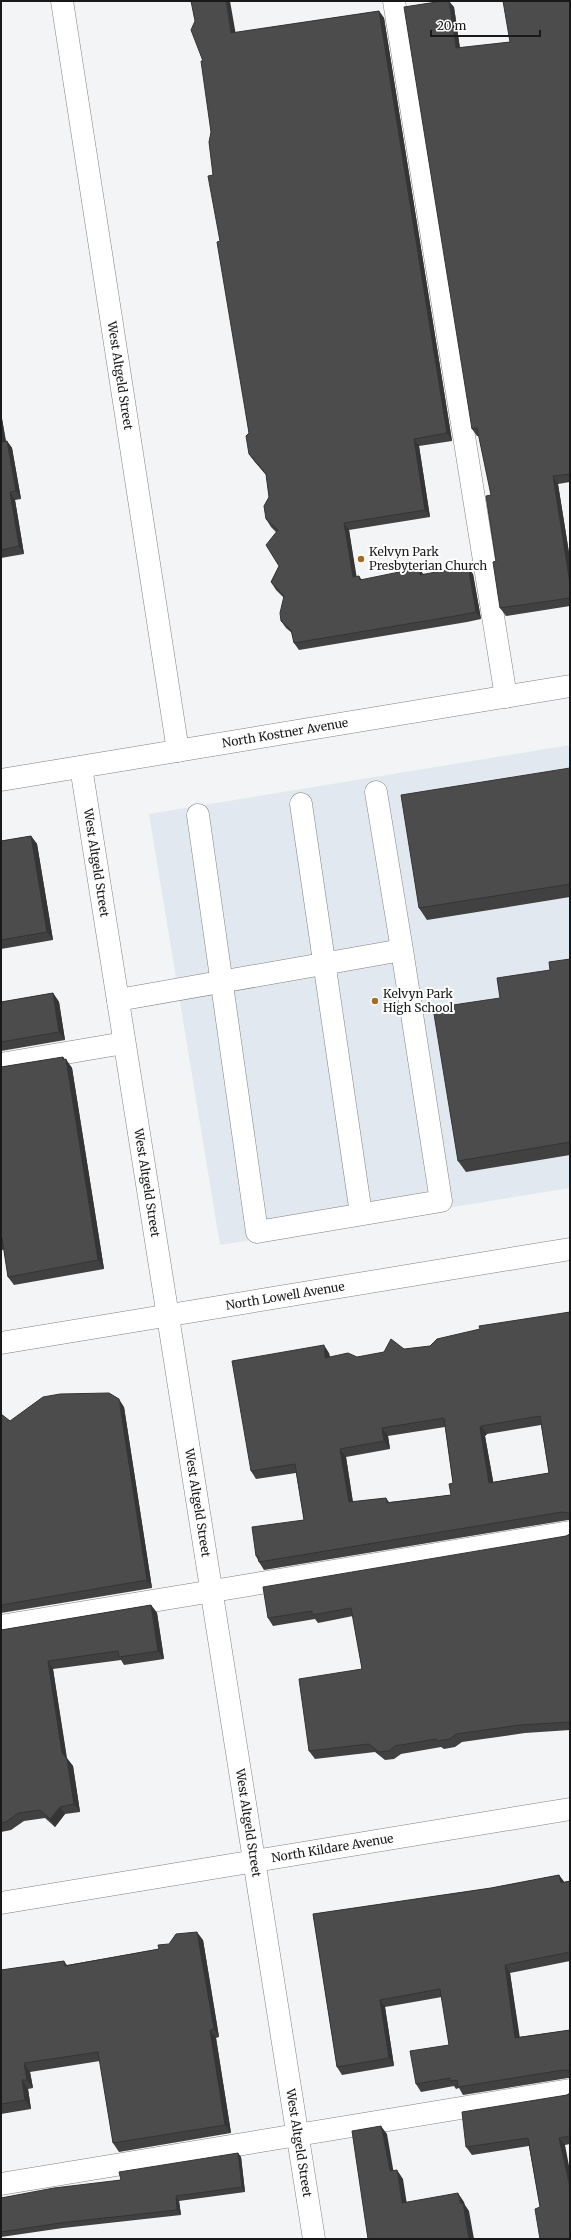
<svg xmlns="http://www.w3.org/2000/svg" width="571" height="2240" font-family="Merriweather,serif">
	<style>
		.built { fill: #e1e8ef }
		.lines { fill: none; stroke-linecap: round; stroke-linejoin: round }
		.lane-casing { stroke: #808182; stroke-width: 23 }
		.street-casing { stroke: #808182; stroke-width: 23 }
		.secondary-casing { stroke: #808182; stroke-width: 23 }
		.lane { stroke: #fff; stroke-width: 22 }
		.street { stroke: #fff; stroke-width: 22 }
		.secondary { stroke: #fff; stroke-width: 22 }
		.wall { fill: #424141; fill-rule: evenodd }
		.shaded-wall { fill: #363535 }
		.building { fill: #4d4c4c; stroke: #363535; fill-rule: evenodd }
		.poi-dot { fill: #a16d24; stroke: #fff; stroke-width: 1.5 }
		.labels { text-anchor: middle; stroke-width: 4; stroke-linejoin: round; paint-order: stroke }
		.street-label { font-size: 12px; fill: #19191a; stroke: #fff }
		.poi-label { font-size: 12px; fill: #19191a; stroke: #fff; text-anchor: start }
	</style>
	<rect width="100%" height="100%" fill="#f3f4f5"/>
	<!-- built -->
	<path class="built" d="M570,745V1188L220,1245L149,814Z"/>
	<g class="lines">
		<!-- lane casing -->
		<g class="lane-casing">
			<path id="lane" d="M394,1L506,697
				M301,804L361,1214
				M198,815L257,1232L441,1201L402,950
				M118,1000L402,950L376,792
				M1,1064L124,1043
				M1,1626L570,1532
				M1,2184L570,2090"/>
		</g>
		<!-- street casing -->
		<g class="street-casing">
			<g id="street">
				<path id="s1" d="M62,1L178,751"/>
				<path id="s2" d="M81,767L314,2239"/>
				<path id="s3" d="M1,1343L570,1249"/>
				<path id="s4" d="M1,1903L570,1809"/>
			</g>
		</g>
		<!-- secondary casing -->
		<g class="secondary-casing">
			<g id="secondary">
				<path id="s5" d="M1,780L570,686"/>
			</g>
		</g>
		<!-- lane -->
		<use href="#lane" class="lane"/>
		<!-- street -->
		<use href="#street" class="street"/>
		<!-- secondary -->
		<use href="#secondary" class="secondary"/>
	</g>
	<!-- wall -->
	<path class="wall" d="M570,1V482L558,484L570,559V606L506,616L500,608L491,495L479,436H477L472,429L454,7L460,48L510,42Z
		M379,11L384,18L452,441L419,446L430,517L349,530L356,577L359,576L362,580L424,574H473L481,619L467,622L299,650L294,643L292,633L286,628L281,621L284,598L276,590L271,582L279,566L276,532L271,527L266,519L269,497L266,475L254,461L249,454V433L220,241L213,175L211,132L203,61L195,21L235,33Z
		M1,413L6,441H7L12,448L21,499L15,500L24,554L1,558Z
		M570,768V897L427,920L419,908Z
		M31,836L37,844L53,940L1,949V841Z
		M570,959V1155L466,1172L458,1161L500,998Z
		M53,993L59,1002L65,1040L1,1051V1002Z
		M63,1057L72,1068L104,1269L14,1285L8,1277L4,1249L1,1251V1067Z
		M570,1312V1520H568L264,1570L259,1562L256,1556L304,1520L296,1473L256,1479L251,1471L329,1353L330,1357H357L430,1346ZM541,1425L549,1473L493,1482L485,1436L487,1434ZM445,1427L453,1483L451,1495L389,1502L386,1498L353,1502L346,1457L390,1449L388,1436Z
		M124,1407L152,1588L1,1613V1414L10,1421Z
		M570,1534V1730L525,1733L462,1742L455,1747L444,1749L441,1747L401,1754L394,1759L385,1760L375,1752L315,1759L309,1751L362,1669L353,1616L318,1623L315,1619L273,1626L268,1618L566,1536Z
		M151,1605L157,1613L164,1659L124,1665L121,1660L53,1669L67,1758L73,1766L80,1812L65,1814L55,1827L45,1818L24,1821L11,1830L1,1832V1630Z
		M559,1875L564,1882L570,1881V1961L510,1973L519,2037L570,2030V2078H568L463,2095L459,2088L456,2089L454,2086L421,2092L416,2084L449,2045L442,1997L385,2007L394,2066L342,2075L337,2067L313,1914L491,1888Z
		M203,1940L219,2037L216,2038L231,2133L119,2152L113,2143L100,2061L30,2072L33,2088L28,2089L31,2109L1,2114V1970L64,1961L67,1965L159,1949Z
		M570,2093V2144L565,2145L540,2207L529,2146L472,2155L466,2147Z
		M238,2153L241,2157L245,2192L179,2201L181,2215L63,2228L1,2237V2198L121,2180Z"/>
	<!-- shaded-wall -->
	<path class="shaded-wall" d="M226,1H230L237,41L231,33Z
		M449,1L454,7L461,56L456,48Z
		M379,11L384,18L452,441L447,433Z
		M1,413L7,449L2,442L1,438Z
		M414,439L419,446L430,517L425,510Z
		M7,441L12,448L21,499L16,491Z
		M553,476L558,484L570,559V583Z
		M10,492L15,500L24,554L19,546Z
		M344,523L349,530L358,585L353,577Z
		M468,566L473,574L481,619L476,612Z
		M419,568L424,575H420Z
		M31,836L37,844L53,940L47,932Z
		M53,993L59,1002L65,1040L59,1032Z
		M63,1057L66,1061V1059L72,1068L104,1269L98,1260Z
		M324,1345L329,1353L331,1366L325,1358Z
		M119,1399L124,1407L152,1588L147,1580Z
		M481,1426L487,1434L485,1436L495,1491L489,1483L480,1428Z
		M382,1428L388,1436L390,1449L384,1441Z
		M340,1449L346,1457L354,1510L349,1502Z
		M151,1605L157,1613L164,1659L158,1651Z
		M48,1661L53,1669L67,1761L62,1753Z
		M67,1759L73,1766L80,1812L74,1804Z
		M60,1807L65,1814L55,1827L50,1819Z
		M559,1875L565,1883H561Z
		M197,1932L203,1940L219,2037L214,2029Z
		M505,1965L510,1973L521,2045L515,2038Z
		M380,2000L385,2007L394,2066L389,2058Z
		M210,2030L216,2038L231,2133L225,2125Z
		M24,2063L30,2072L33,2088L27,2080Z
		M22,2080L28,2089L31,2109L25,2100Z
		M381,2126L387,2134L395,2180L390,2171Z
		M559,2138L565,2145L570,2171V2188Z
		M238,2153L241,2157L245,2192L242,2187Z
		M397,2170L403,2179L408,2211L402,2203Z
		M458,2193L464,2202L465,2205L469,2211L474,2239H469Z
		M176,2196L179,2201L181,2215L177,2210Z"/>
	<!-- building -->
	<path class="building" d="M191,1H226L231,33L379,11L447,433L414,439L425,510L344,523L353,577L359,576L360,580L419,568L420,575L468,566L476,612L461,615L294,643L291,630L281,621L280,613L284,596L271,582L279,566L266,545L278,530L266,519L264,506L269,497L266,474L249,454L246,436L249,433L217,242L220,241L208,176L213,175L209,142L211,132L201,61H203L191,30L195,21Z
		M443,1H449L456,48L510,42L503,1H570V474L553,476L570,583V598L500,608L493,562L496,561L486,496L491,495L477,428L472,429L404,7Z
		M1,438L2,442L7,441L16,491L10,492L19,546L1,550Z
		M570,768V884L419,908L401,795Z
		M31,836L47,932L1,940V841Z
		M570,959V1142L458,1161L433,1008L500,998L497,978L550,970L549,962Z
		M53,993L59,1032L1,1042V1002Z
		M63,1057V1060L66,1059L98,1260L8,1277L2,1238L1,1239V1067Z
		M570,1312V1514L569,1513L562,1512L259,1562L258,1556H256L252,1527L304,1520L295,1464L251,1471L232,1361L324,1345L325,1358L348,1353L357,1357L384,1352L391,1339L404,1349L430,1346L437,1339L480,1329L479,1326ZM540,1416L549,1473L489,1483L480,1428L481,1426ZM444,1418L453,1483L449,1484L451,1495L387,1503L386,1498L349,1502L340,1449L384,1441L382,1428Z
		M109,1393L119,1399L147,1580L1,1605V1414L10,1421L43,1397L60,1394Z
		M570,1534V1722L520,1725L456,1734L450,1739L438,1741L436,1739L395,1746L389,1751L379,1752L369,1744L309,1751L299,1679L362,1669L351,1608L312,1615V1611L268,1618L263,1587L566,1536Z
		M151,1605L158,1651L119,1657L118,1651L48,1661L62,1753L67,1759L74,1804L60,1807L50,1819L40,1810L18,1813L6,1822L1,1823V1630Z
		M559,1875L561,1883L570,1881V1952L505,1965L515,2038L570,2030V2071L563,2070L458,2087L457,2080L450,2081V2078L416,2084L410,2051L449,2045L440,1989L380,2000L389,2058L337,2067L313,1914L491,1888Z
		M197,1932L214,2029L210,2030L225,2125L113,2143L98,2052L24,2063L27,2080H22L25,2100L1,2104V1970L64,1961L65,1966L159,1949L158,1945L169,1944L176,1934Z
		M570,2093V2136L559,2138L570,2188V2239H540L535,2209L540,2207L528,2138L466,2147L462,2112L567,2095Z
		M381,2126L390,2171L397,2170L402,2203L458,2193L460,2203H463L469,2239H368L352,2131Z
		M238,2153L242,2187L176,2196L177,2210L60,2223L1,2232V2198L54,2188L121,2180L119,2172Z"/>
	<!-- markers -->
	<g class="poi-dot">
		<circle cx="361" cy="559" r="4"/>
		<circle cx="375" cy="1001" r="4"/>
	</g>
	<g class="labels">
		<!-- street labels -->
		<g class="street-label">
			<text dy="4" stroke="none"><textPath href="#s1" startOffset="379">West Altgeld Street</textPath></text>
			<text dy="4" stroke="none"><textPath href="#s5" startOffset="288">North Kostner Avenue</textPath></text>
			<text dy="4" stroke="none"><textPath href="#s2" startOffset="97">West Altgeld Street</textPath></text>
			<text dy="4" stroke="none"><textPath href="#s2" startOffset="421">West Altgeld Street</textPath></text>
			<text dy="4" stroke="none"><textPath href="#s3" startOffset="288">North Lowell Avenue</textPath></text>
			<text dy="4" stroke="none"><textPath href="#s2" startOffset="745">West Altgeld Street</textPath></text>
			<text dy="4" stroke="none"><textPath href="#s2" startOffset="1069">West Altgeld Street</textPath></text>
			<text dy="4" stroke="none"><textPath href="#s4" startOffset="336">North Kildare Avenue</textPath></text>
			<text dy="4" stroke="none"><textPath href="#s2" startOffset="1393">West Altgeld Street</textPath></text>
		</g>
		<!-- poi labels -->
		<g class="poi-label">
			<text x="369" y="556">Kelvyn Park<tspan x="369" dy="14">Presbyterian Church</tspan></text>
			<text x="383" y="998">Kelvyn Park<tspan x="383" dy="14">High School</tspan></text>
		</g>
	</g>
	<!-- border -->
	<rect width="571" height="2240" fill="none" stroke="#19191a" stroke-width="4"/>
	<!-- scale -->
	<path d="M431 30v6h109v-6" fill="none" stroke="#19191a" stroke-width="2"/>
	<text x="437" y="30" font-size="12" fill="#19191a" stroke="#ffffff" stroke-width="3" paint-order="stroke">20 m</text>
</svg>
